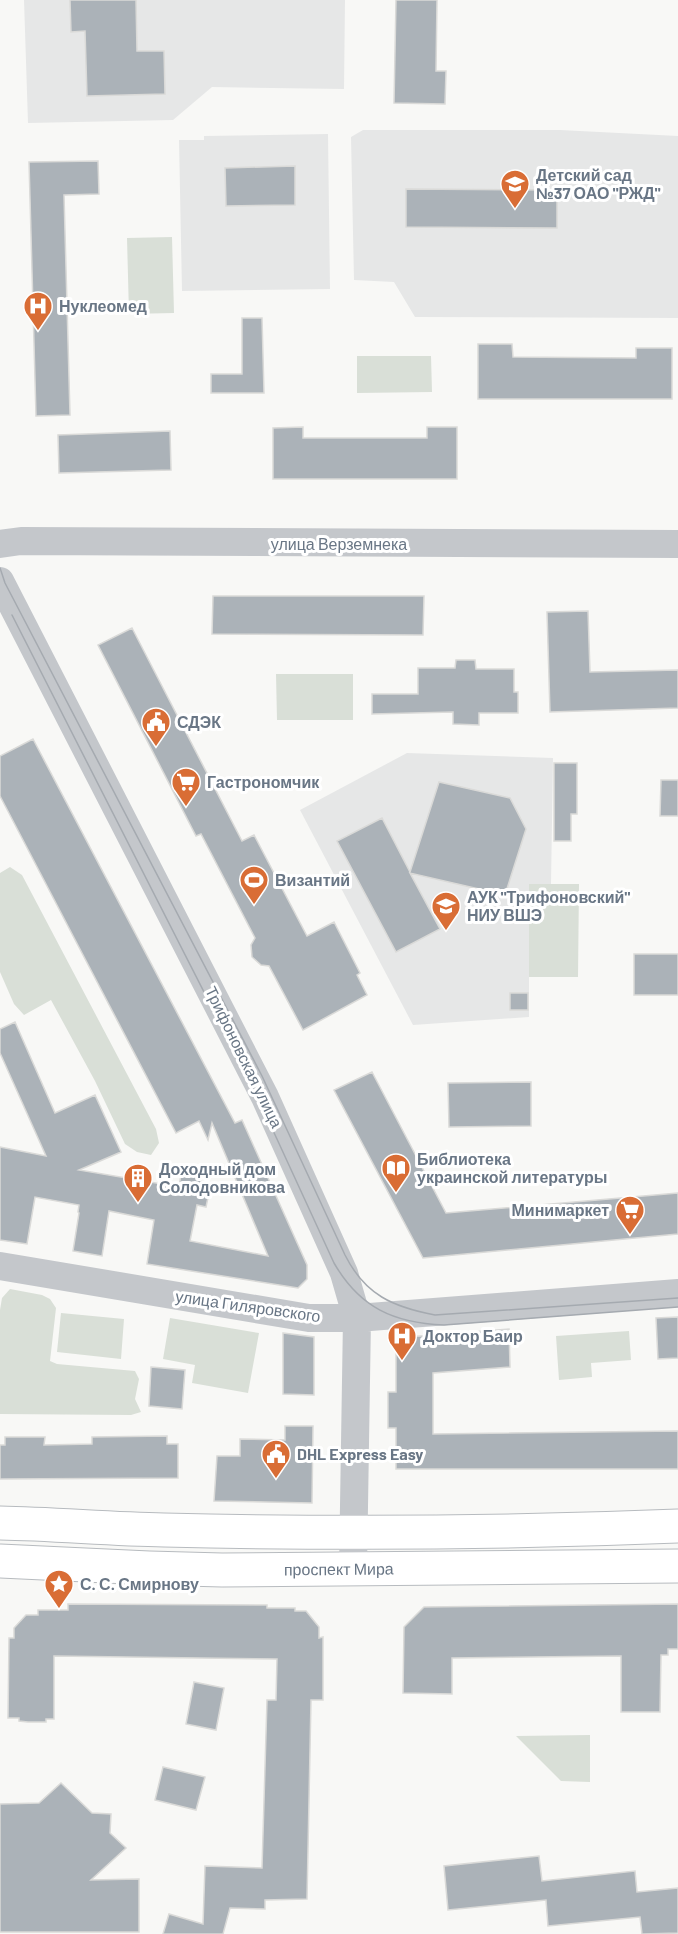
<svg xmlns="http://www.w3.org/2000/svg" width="678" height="1934" font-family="Barlow,sans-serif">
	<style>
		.built { fill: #e6e7e7 }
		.green { fill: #d9dfd7 }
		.building { fill: #abb2b8; stroke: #dadad8; stroke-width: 1.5 }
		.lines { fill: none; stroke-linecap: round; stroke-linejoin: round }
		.major-casing { stroke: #b7bbbf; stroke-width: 35 }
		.minor { stroke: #c4c7cb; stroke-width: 28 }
		.major { stroke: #fff; stroke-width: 33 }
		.tram { stroke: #a5aab0; stroke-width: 1.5 }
		.labels { text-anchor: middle; stroke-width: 6; stroke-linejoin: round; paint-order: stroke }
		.poi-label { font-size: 16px; font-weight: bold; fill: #697685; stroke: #fff; text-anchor: start }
		.street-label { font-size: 16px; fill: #697685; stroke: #fff }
	</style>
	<rect width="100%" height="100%" fill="#f8f8f6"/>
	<!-- built -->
	<path class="built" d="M24,0H345L344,89L212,87L173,120L28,123Z
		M363,130H560L678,136V318L415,317L394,282L354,280L351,137Z
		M328,134L330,289L182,291L179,140H204V136Z
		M407,753L553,758L551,884L529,885V1017L413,1025L300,810Z"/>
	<!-- green -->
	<path class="green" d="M172,237L174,313L129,314L127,238Z
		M357,356H431L432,392L357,393Z
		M276,674H353V720H277Z
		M10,867L22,875L156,1129L159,1143L151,1155L137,1152L125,1144L95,1081L51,1000L24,1015L14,1004L0,972V873Z
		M529,884H579L578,977H529Z
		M10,1289L42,1295L50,1299L56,1308L50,1361L57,1364L135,1371L139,1379L135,1399L141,1412L131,1415L0,1414V1310L2,1298Z
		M61,1313L124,1319L121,1359L57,1352Z
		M170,1318L259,1333L248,1393L192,1383L195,1365L163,1359Z
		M629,1331L631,1360L591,1363L592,1377L559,1380L556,1336Z
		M590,1735V1782L561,1781L516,1736Z"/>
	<!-- building -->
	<path class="building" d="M70,0H136L137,51H164L165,94L87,96L85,31L71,32Z
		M396,0H437L436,71H446L445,104L394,103Z
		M98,161L99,194L64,195L70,415L36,416L29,162Z
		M295,166V205L226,206L225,168Z
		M406,189L557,190V228L406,227Z
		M242,318H262L264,393H211V374H242Z
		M478,344H512L513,357L636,358V348H672V399H478Z
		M303,427V438H427V427H457V479H273V428Z
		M170,431L171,470L59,473L58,435Z
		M213,596H424L423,635L212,634Z
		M588,611L590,672L678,670V708L550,712L547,612Z
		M132,628L242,841L254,835L307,936L334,922L360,973L357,975L367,995L303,1030L269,966L261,965L252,957L251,945L255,938L201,834L196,836L98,645Z
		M456,660H475L476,669H514V692H518V713H479V725L453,724V712L372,714V694H418V668H455Z
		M33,739L235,1123L242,1120L307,1265V1279L298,1288L147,1264L154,1220L109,1211L102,1256L73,1251L79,1213L78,1212L79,1205L35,1197L27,1244L0,1240V1147L46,1156L0,1053V1029L15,1022L55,1113L95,1095L121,1152L79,1170L179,1187L181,1174L202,1177L200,1187L210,1188L206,1207L197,1205L190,1241L268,1256L212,1123L208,1140L199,1121L176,1133L0,796V756Z
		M554,763H577V814H571V841H554Z
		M661,780H678V816H660Z
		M439,782L510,798L526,829L505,895L410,873L440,929L396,952L337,841L382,818L410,872Z
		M634,954H678V995H634Z
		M510,993H528V1010H510Z
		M372,1072L446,1213L678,1193V1234L423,1258L334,1090Z
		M531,1082V1126L449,1127L448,1083Z
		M678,1317V1358L658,1359L656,1318Z
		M509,1329L510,1367L433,1373V1434L678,1431V1469H396V1428H388V1392H396V1338Z
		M283,1333L314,1337V1395L283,1394Z
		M151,1367L185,1370L182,1409L149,1406Z
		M285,1426H313L312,1503L214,1501L217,1456H240V1439L285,1440Z
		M167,1436V1444H178V1478L0,1479V1445H5V1437H45L44,1445L92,1444V1437Z
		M68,1604L267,1605V1608H295V1611H306L319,1627V1638L323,1637V1700H311L307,1899L265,1900V1909L230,1908L223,1934H163L169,1914L203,1924L205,1866L262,1868L267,1700H276L277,1659L54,1656V1719H46V1722H28L19,1721V1718H8L9,1638H14V1628L26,1615H38V1610H68Z
		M678,1604V1649H668V1655H661L660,1712H621V1656L452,1658V1694L403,1693L404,1627L424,1607Z
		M194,1682L224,1688L216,1730L186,1724Z
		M163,1767L205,1777L196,1810L155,1800Z
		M61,1783L92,1813L111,1814L110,1833L126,1848L91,1880L139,1879V1932H0V1804L39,1803Z
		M539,1856L542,1881L635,1871L637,1892L678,1888V1933L642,1934L640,1917L548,1926L546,1900L448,1910L444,1866Z"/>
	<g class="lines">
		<!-- major casing -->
		<g class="major-casing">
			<g id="major">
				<path d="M0,1523C55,1524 109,1529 164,1530C335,1534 507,1533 678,1526"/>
				<path id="s1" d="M0,1561L149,1568L222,1570L678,1566"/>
			</g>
		</g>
		<!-- minor -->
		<path class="minor" d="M0,544L21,541L678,544
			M0,581L265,1097L344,1273L357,1318L353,1569
			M0,1266L309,1318H357L678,1293"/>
		<!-- major -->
		<use href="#major" class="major"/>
		<!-- tram -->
		<path class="tram" d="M0,568L5,583L262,1076L345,1255C365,1295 393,1307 435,1315L678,1298
			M12,615L259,1100L334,1263C360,1308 394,1323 444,1325L678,1307"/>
	</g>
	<!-- icons -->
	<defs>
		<g id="school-pin" transform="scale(1.5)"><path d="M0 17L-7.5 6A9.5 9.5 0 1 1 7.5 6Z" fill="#d96d35" stroke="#fff"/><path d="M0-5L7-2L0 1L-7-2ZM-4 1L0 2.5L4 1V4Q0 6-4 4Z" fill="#fff"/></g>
		<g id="hospital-pin" transform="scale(1.5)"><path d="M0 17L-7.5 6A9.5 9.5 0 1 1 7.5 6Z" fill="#d96d35" stroke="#fff"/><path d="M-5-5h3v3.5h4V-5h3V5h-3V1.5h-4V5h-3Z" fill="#fff"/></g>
		<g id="civic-pin" transform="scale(1.5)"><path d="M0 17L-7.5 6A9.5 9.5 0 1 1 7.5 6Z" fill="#d96d35" stroke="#fff"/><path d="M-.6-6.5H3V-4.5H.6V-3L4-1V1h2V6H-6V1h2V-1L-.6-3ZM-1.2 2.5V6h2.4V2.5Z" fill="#fff"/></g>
		<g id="supermarket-pin" transform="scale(1.5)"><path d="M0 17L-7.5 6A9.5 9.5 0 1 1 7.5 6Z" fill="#d96d35" stroke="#fff"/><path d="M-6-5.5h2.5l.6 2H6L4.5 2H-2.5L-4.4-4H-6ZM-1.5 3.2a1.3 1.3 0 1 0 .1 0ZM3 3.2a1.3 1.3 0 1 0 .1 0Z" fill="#fff"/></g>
		<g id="stadium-pin" transform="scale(1.5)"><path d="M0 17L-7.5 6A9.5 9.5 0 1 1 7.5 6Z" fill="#d96d35" stroke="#fff"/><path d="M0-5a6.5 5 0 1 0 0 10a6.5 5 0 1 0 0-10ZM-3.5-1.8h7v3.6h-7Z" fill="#fff"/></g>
		<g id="university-pin" transform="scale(1.5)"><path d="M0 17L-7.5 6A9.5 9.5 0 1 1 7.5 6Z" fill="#d96d35" stroke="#fff"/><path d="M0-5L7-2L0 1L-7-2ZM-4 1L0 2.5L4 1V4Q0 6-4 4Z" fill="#fff"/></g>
		<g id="library-pin" transform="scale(1.5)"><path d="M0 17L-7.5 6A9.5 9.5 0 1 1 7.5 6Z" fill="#d96d35" stroke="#fff"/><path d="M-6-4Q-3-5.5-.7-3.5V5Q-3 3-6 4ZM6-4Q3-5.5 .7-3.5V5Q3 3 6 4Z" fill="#fff"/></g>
		<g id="building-pin" transform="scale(1.5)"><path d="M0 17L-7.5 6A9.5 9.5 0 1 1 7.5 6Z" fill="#d96d35" stroke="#fff"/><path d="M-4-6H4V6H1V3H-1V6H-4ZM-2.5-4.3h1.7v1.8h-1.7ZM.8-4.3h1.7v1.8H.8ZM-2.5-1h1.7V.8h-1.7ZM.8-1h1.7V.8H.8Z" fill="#fff"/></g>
		<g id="sight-pin" transform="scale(1.5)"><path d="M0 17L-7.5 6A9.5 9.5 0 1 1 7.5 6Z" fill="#d96d35" stroke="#fff"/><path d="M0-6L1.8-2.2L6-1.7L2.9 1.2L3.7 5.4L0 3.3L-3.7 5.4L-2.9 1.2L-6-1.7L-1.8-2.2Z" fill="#fff"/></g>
	</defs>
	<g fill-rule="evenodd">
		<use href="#school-pin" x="515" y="184"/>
		<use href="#hospital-pin" x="38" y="306"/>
		<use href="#civic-pin" x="156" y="722"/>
		<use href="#supermarket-pin" x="186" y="782"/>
		<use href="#stadium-pin" x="254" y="880"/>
		<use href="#university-pin" x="446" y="906"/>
		<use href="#library-pin" x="396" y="1168"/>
		<use href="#building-pin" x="138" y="1178"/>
		<use href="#supermarket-pin" x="630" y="1210"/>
		<use href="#hospital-pin" x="402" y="1336"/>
		<use href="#civic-pin" x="276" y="1454"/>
		<use href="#sight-pin" x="59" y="1584"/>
	</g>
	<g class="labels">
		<!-- poi labels -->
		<g class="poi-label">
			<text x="536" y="181">Детский сад<tspan x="536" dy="18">№37 ОАО "РЖД"</tspan></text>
			<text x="59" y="312">Нуклеомед</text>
			<text x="177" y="728">СДЭК</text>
			<text x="207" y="788">Гастрономчик</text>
			<text x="275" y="886">Византий</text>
			<text x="467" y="903">АУК "Трифоновский"<tspan x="467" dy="18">НИУ ВШЭ</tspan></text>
			<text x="417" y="1165">Библиотека<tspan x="417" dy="18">украинской литературы</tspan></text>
			<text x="159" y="1175">Доходный дом<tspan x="159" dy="18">Солодовникова</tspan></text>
			<text x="609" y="1216" text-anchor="end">Минимаркет</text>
			<text x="423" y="1342">Доктор Баир</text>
			<text x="297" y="1460">DHL Express Easy</text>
			<text x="80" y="1590">С. С. Смирнову</text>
		</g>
		<!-- street labels -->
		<g class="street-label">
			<text x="339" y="550">улица Верземнека</text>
			<text transform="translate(244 1057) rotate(64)" y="6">Трифоновская улица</text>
			<text transform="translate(248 1306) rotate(8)" y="6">улица Гиляровского</text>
			<text dy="6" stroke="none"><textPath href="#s1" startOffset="339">проспект Мира</textPath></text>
		</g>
	</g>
</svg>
